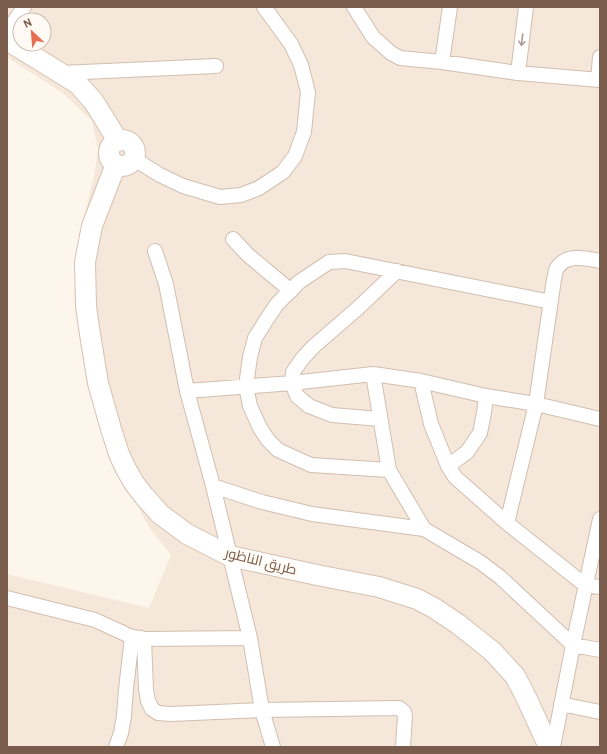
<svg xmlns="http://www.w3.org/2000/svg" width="607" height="754" font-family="Overpass,Cairo,sans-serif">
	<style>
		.residential { fill: #f5e8da; fill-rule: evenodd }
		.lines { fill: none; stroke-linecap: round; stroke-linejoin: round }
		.street-casing { stroke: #d1beb0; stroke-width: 16 }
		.secondary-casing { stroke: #d6c0b0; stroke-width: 22 }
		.street { stroke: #fff; stroke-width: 14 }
		.secondary { stroke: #fff; stroke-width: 20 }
		.oneway { stroke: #af9d94 }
		.labels { text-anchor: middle; stroke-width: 3; stroke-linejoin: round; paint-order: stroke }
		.street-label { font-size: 14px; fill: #7a5c4d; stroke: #fffaf3 }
	</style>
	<rect width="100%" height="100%" fill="#fdf6ec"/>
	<!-- residential -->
	<path class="residential" d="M7,7H600V747H7V574L149,608L171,555L151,530L111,460L80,329L78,243L94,176L98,150L92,121L64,94L7,57ZM20,20H44V44H20Z"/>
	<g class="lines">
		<!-- street casing -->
		<g class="street-casing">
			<path id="street" d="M354,7L373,37L391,53L400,58L442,62L518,73L600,80
				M7,32L24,7
				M442,62L450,7
				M61,73L216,66
				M518,73L526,7
				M598,80L600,57
				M134,159L160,175L183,186L220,197L241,195L259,188L283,172L295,156L304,132L308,92L301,65L291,44L264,7
				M233,239L248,255L291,291
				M155,251L166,284L187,391L213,486L250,638L262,710L273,747
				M373,374L389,470L424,529L480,562L500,577L573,645L600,650
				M421,381L431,424L448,466L455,477L507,523L585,585L600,587
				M187,391L292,383L373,374L421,381L486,396L536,404L600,419
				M380,419L332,415L309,406L297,396L292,383L293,372L302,359L313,347L358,308L397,271
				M448,466L467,452L480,433L484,413L486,396
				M389,470L311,465L278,450L268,440L260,428L250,406L246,386L250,357L255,338L265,322L277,304L299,282L329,262L345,261L551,302
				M213,486L262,502L312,514L424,529
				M507,523L536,404L554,279C555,277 555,273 556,270C564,253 586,258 600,261
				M7,598L95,620L132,637
				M250,638L144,639L146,689L148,701L152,709L158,713L171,714L262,710L399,708L404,712L405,716L403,747
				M561,704L600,712
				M116,747L121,733L124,716L126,689L132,637L141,638
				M553,747L573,645L600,519"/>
		</g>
		<!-- secondary casing -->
		<g class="secondary-casing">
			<path id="secondary" d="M7,40L78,84L94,102L118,141
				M109 153a13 13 0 1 1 26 0a13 13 0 1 1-26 0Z
				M116,164L92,226L85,262L86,306L89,328L98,383L111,429L119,454L126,469L134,483L144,496L160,514L187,534L230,556L317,575L379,587L417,599L434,608L458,624L492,651L515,676L525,695L549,747"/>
		</g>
		<!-- street -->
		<use href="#street" class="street"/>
		<!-- secondary -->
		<use href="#secondary" class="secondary"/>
	</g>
	<!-- one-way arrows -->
	<defs><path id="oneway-shaft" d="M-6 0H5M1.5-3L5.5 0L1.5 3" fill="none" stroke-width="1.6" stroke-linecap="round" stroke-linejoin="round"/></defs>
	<use class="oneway" href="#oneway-shaft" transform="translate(522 40) rotate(97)"/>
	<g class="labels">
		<!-- street labels -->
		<g class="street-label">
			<text transform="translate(261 561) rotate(14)" y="5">طريق الناظور</text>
		</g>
	</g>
	<!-- border -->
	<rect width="607" height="754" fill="none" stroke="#7a5c4d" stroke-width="16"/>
	<!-- north arrow -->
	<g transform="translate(32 32) rotate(334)"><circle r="19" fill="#fffaf3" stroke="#cabbb1"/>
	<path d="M0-3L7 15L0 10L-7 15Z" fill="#e76f51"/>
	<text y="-6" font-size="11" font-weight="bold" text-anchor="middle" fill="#7a5c4d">N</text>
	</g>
</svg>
